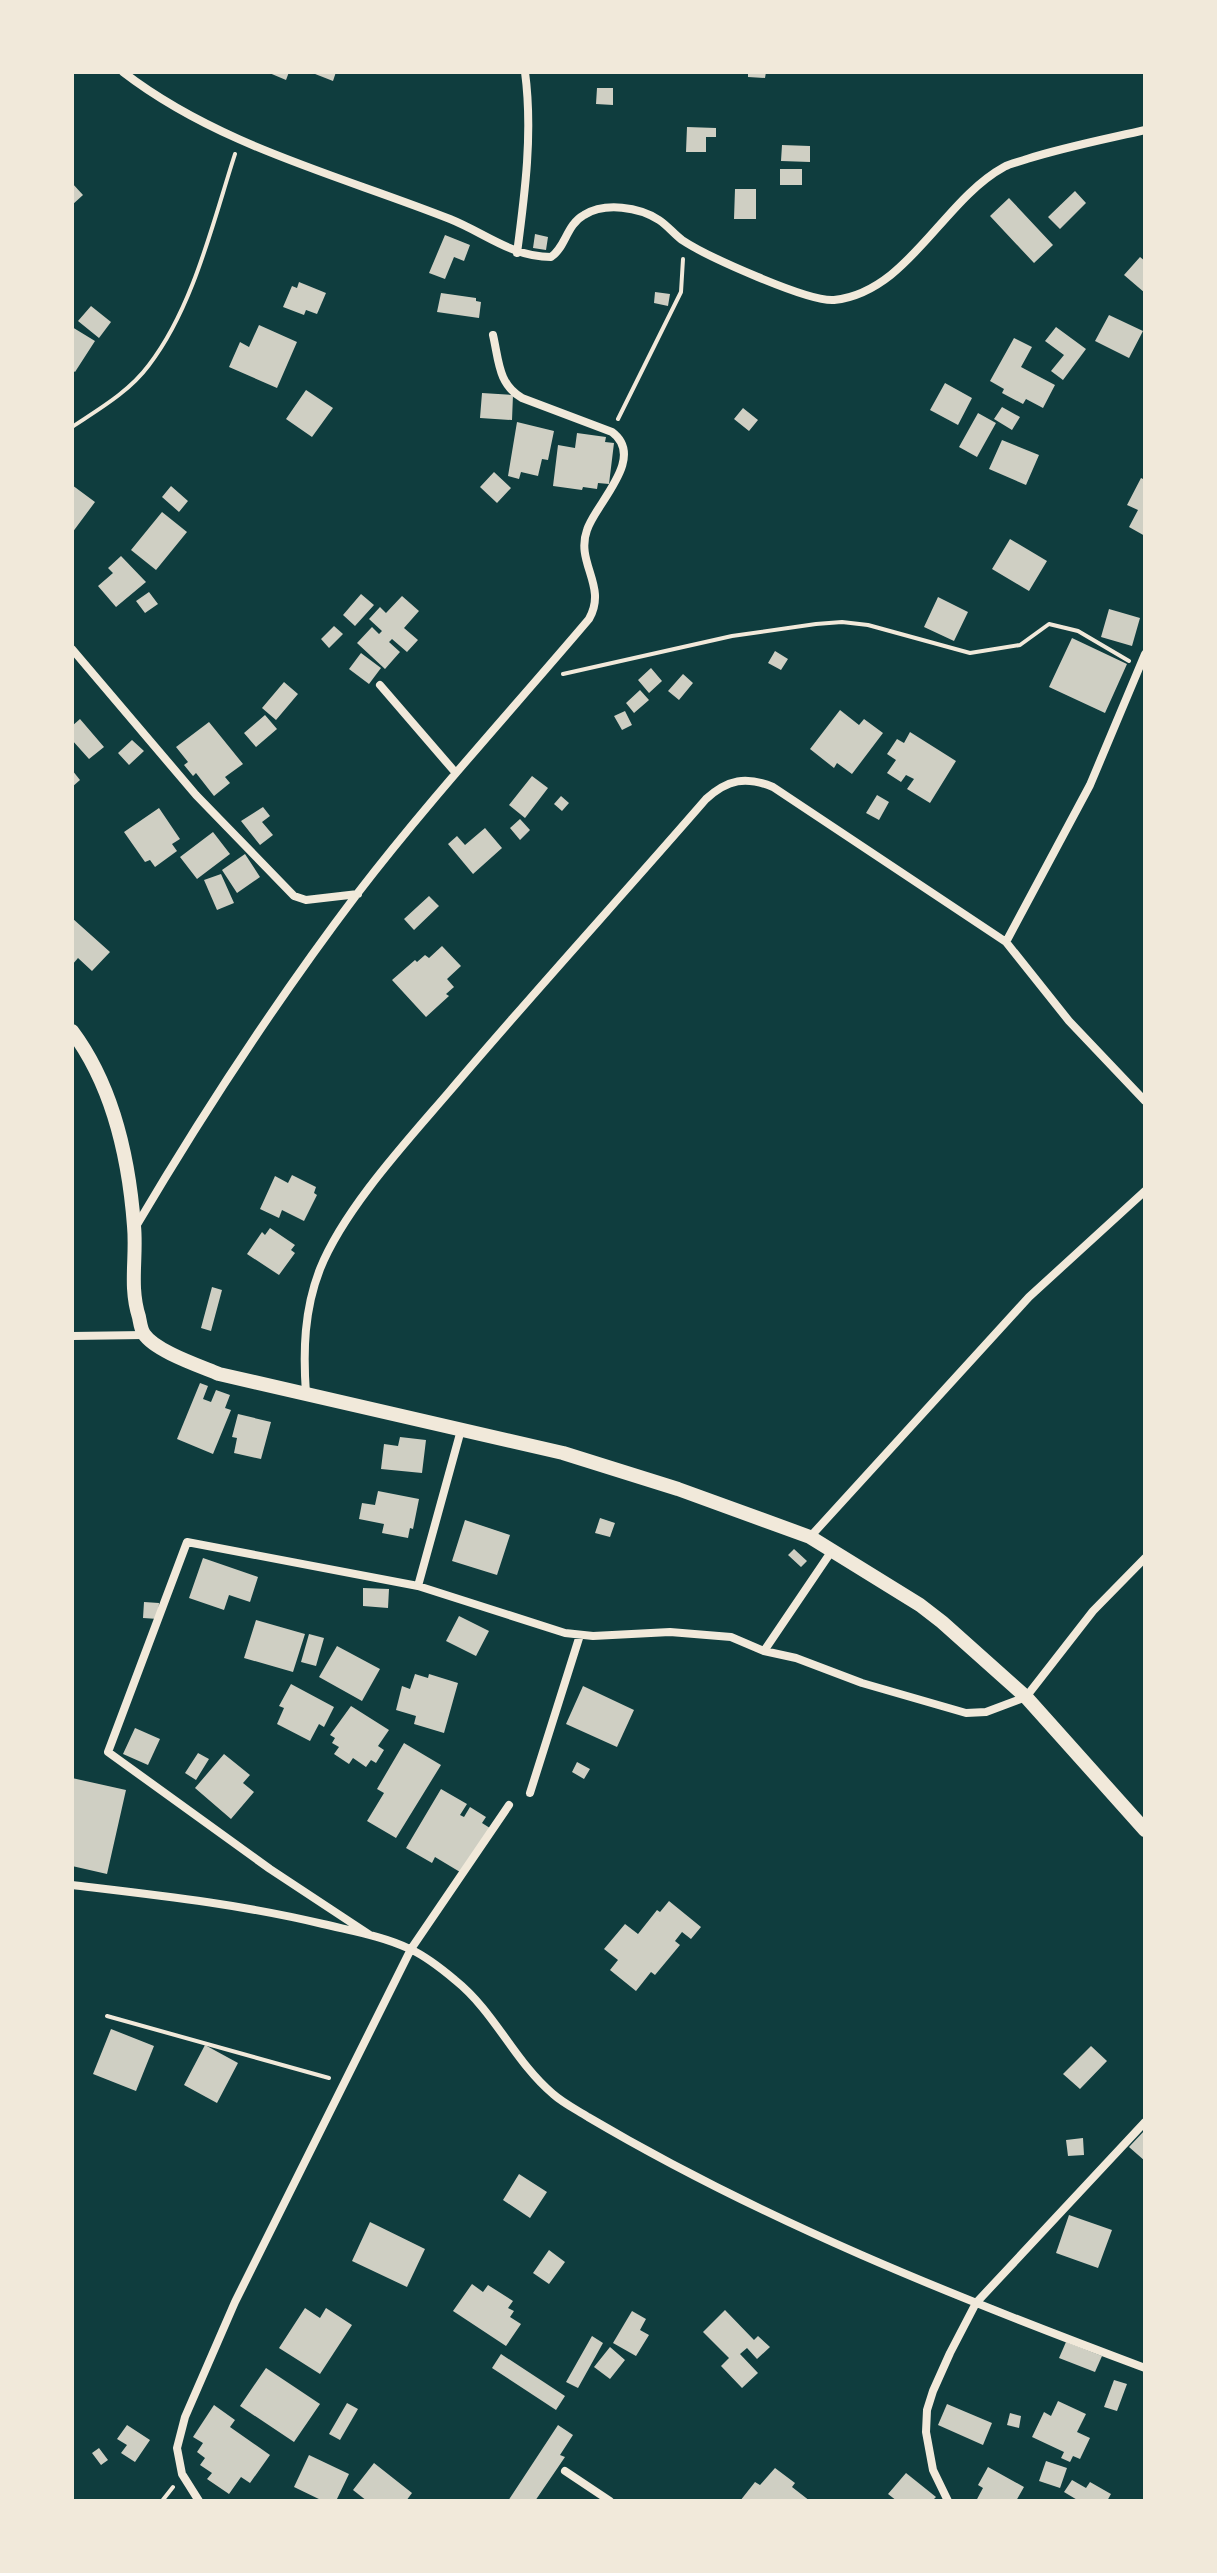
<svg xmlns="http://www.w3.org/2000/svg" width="1217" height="2573" font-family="'Titillium Web',sans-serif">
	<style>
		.building { fill: #cfcfc3 }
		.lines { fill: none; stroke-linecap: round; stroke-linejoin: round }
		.path { stroke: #f1e9da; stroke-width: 4 }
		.minor { stroke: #f1e9da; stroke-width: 8 }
		.tertiary { stroke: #f1e9da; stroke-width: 14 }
	</style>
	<rect width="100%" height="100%" fill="#0f3d3e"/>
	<!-- building -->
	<path class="building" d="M267,72H289L286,80Z
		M310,72H336L333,81Z
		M748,72H766L765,78L748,77Z
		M597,88H613V105L596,104Z
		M687,127L716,128V137H706V152H686Z
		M782,145L810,146V162L781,161Z
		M780,169H802V185H780Z
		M72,183L83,195L72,205Z
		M735,189H756V219H734Z
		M1075,191L1086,203L1060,229L1048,217Z
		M1009,198L1053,245L1034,263L990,216Z
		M535,234L548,237L546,250L533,248Z
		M445,235L470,245L464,261L454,257L445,279L429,273Z
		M1140,257L1145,261V293L1124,275Z
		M299,282L326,293L317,314L306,310L304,315L283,307L292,286L297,288Z
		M655,292L670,294L668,306L654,303Z
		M441,293L476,298V301L481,302L479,318L437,312Z
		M91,306L111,322L99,338L78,321Z
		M1109,315L1143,331L1129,358L1095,341Z
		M259,325L297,342L277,388L229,367L240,342L249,347Z
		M72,327L95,341L75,372L72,370Z
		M1056,327L1086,349L1063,380L1051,371L1064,355L1045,341Z
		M1014,338L1032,347L1021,367L1055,385L1043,408L1026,399L1023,404L1002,393L1004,389L990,381Z
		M945,383L972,398L958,425L930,410Z
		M306,390L333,408L312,437L286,419Z
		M482,393L513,395L512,420L480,418Z
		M1002,407L1020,417L1012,430L994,419Z
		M743,408L758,420L749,431L734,419Z
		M978,413L996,423L977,457L959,447Z
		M517,422L554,431L548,460L542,459L538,476L521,472L519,479L508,476Z
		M577,433L606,437L605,442L614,443L609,484L598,483L597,489L583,487L582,490L553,486L558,445L575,448Z
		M1002,440L1039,455L1026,485L989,469Z
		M494,472L511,488L497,503L480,487Z
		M1141,478L1145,480V536L1129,527L1138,510L1127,505Z
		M72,485L95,502L72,533Z
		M171,486L188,501L179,512L162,497Z
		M162,512L187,532L156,570L131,550Z
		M1010,539L1047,561L1029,591L992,569Z
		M121,556L146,582L116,607L98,586L113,573L108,568Z
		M149,592L158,604L145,613L136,601Z
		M361,594L374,605L355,626L343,615Z
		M402,596L419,611L404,628L418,640L407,652L392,639L389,642L400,652L385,669L357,643L372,627L379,634L382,631L369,619L380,607L386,613Z
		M938,597L968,612L954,641L924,627Z
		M1109,609L1140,618L1132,646L1101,637Z
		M334,626L343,634L329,648L321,639Z
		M1072,638L1127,664L1105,713L1049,687Z
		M775,651L788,659L781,670L768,663Z
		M361,653L381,668L369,684L349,669Z
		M651,668L662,681L649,693L638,680Z
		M683,674L693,683L679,700L668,691Z
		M284,682L298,694L276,720L262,708Z
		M640,690L649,700L634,713L626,703Z
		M840,710L859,725L864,719L883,733L852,774L837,763L834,768L810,749Z
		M625,711L632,725L622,730L614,716Z
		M265,715L277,729L256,747L244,733Z
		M80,719L104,747L89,759L72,740V726Z
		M209,722L243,764L225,777L230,783L214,796L196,773L193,776L184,765L188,762L176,747Z
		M910,732L956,761L930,803L907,789L914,779L906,775L901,782L887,773L896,760L887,754L897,739L904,743Z
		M132,740L144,751L129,765L118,753Z
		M72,770L80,780L72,787Z
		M532,776L548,788L525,818L509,805Z
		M877,795L889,802L879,820L866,813Z
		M561,796L569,803L562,811L554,804Z
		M263,807L270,816L262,822L273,835L260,845L241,821Z
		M159,808L180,839L172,844L177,851L155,867L150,860L145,862L124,832Z
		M520,819L530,830L520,840L510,828Z
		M485,828L502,848L473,874L448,844L457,836L465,845Z
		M213,832L230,854L197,879L180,857Z
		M245,854L260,877L237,893L222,870Z
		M221,874L234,903L217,910L204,880Z
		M429,896L439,906L414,930L404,919Z
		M72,918L110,952L92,971L78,958L72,965Z
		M442,946L461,966L447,979L454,987L446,994L449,996L426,1017L392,980L415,960L417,962L425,955L429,958Z
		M292,1175L316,1187L314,1193L317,1195L304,1221L282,1210L279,1218L260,1209L275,1176L288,1183Z
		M270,1228L295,1245L291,1250L295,1253L279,1275L247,1254L262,1232L265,1235Z
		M212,1287L222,1290L211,1331L201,1328Z
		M200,1383L208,1386L203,1399L211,1402L216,1390L230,1395L225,1408L231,1410L213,1454L177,1439Z
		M238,1414L271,1422L261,1459L234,1453L237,1438L232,1437Z
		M400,1437L426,1440L422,1473L381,1469L384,1444L398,1446Z
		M378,1491L419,1499L413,1529L410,1528L408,1538L382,1533L384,1524L359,1519L362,1503L375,1505Z
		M600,1518L615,1523L610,1537L595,1533Z
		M465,1520L510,1535L497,1575L452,1561Z
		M794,1549L807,1561L801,1567L788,1555Z
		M203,1558L258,1577L250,1602L229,1595L224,1610L189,1598Z
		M363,1588L389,1589L388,1608L363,1606Z
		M144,1602L159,1603L158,1619L143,1618Z
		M459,1616L489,1631L476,1656L446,1641Z
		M256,1620L305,1634L293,1672L244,1658Z
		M309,1634L324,1638L316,1666L301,1662Z
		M337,1646L380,1669L362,1701L319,1677Z
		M415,1674L428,1678L429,1674L458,1683L444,1733L414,1724L416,1716L396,1710L402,1686L410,1689Z
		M291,1684L334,1707L324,1727L319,1724L310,1741L277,1724L284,1708L279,1706Z
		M583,1686L634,1710L617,1747L566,1724Z
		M351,1706L389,1730L378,1746L384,1750L376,1763L371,1760L366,1767L353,1758L349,1764L334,1754L339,1747L332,1743L335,1738L330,1735Z
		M135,1728L160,1739L148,1765L123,1754Z
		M404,1743L441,1765L396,1838L367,1821L384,1793L377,1789Z
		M198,1753L209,1759L196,1780L185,1773Z
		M224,1754L250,1775L243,1783L254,1792L231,1819L195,1788Z
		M577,1762L590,1769L584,1779L572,1772Z
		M72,1778L126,1790L107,1874L72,1866Z
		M441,1789L467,1804L460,1815L464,1817L470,1807L486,1817L482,1823L493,1830L460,1872L435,1857L432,1863L406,1848Z
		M669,1901L701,1927L691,1939L682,1932L675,1941L680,1945L655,1975L651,1972L636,1991L610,1970L618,1960L604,1949L625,1924L638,1934L657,1910L660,1912Z
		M111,2029L154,2046L136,2091L93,2074Z
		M205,2045L238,2063L217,2103L184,2085Z
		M1091,2046L1107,2061L1080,2089L1063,2074Z
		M1145,2130V2161L1129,2147Z
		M1083,2138L1084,2155L1068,2156L1066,2140Z
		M519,2174L547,2192L530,2218L503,2200Z
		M1069,2215L1112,2230L1098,2268L1056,2253Z
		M370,2222L425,2249L407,2287L352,2261Z
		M549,2250L565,2262L549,2284L533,2273Z
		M472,2284L483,2292L488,2285L513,2301L508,2308L514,2311L510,2317L521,2324L506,2346L453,2311Z
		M305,2308L320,2318L326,2308L352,2325L320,2374L279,2348Z
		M725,2310L754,2340L758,2336L770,2347L757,2359L747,2348L740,2354L758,2373L742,2388L721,2366L729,2358L703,2332Z
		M632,2311L646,2319L640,2330L649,2335L636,2356L613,2343Z
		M592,2336L603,2343L578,2388L566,2382Z
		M1066,2342L1102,2356L1095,2372L1059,2358Z
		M610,2347L625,2360L610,2379L594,2367Z
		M501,2354L565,2396L556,2410L492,2368Z
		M266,2368L320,2404L294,2442L240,2406Z
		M1114,2380L1127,2384L1117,2411L1104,2407Z
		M1058,2401L1086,2414L1077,2432L1090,2438L1080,2459L1073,2456L1070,2462L1061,2458L1064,2452L1032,2437L1044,2412L1051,2416Z
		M347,2403L358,2409L340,2440L329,2434Z
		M947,2404L992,2423L983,2445L938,2425Z
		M214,2405L235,2420L230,2427L270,2455L250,2483L241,2477L229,2494L207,2479L212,2473L200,2465L205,2458L197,2452L203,2443L193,2437Z
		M1010,2413L1021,2416L1019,2428L1007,2425Z
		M127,2425L150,2440L135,2462L121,2453L127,2445L117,2439Z
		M558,2425L573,2435L560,2455L565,2457L535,2501H508Z
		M99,2448L108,2460L101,2465L92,2453Z
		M309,2455L349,2474L336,2501H323L294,2487Z
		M1046,2461L1067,2468L1060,2488L1039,2481Z
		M374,2463L412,2493L406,2501H367L353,2490Z
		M988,2467L1024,2487L1016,2501H976L983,2488L978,2485Z
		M775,2468L795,2483L792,2487L810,2501H740L755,2482L760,2485Z
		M906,2473L936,2497L932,2501H897L888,2494Z
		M1072,2480L1086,2488L1090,2482L1111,2494L1107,2501H1079L1064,2492Z"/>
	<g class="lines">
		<!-- path -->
		<path class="path" d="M618,419L681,292L683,259
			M72,427C99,409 129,392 149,365C193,308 213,222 235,154
			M563,674L732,636L816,624L842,622L868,625L970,653L1020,645L1049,624L1078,631L1129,661
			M107,2016L329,2078
			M162,2501L173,2487"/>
		<!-- minor -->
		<path class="minor" d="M123,72C219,146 339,175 450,219C485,233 512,257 551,257C566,247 566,225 584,215C605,202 639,207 659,220C668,226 674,234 682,240C706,256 808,302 834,300C908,292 942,201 1004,167C1010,163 1019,162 1027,159C1065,147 1106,139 1145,130
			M517,253C525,193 533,132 525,72
			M72,649L196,795L294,896L306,900L358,894
			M380,685L455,772
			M1006,942L1090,785L1145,654
			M135,1228C203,1113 276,1001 357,894C430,799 511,711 589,619C608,586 575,563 587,530C595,504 647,458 612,432L522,398C498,384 499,361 493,335
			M72,1336L144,1335
			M306,1394C303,1351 304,1310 320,1269C344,1209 407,1141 449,1092C533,993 621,897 706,799C728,779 746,776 773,787L1006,942L1069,1021L1145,1101
			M810,1537L1029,1297L1145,1191
			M418,1586L461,1430
			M764,1651L831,1552
			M530,1793L580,1635
			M72,1885C156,1895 240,1904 323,1924C352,1931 383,1936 410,1949C425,1956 442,1969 455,1980C495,2012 514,2061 553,2094C563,2103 577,2110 588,2117C764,2221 955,2297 1145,2368
			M370,1935L270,1869L108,1752L187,1542L418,1586L565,1633L593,1636L670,1632L731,1637L764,1651L796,1658L862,1683L966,1713L986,1712L1026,1697L1093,1611L1145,1558
			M565,2471L610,2501
			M199,2501L182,2474L177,2448L185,2417L235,2302L411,1949L509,1805
			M948,2501L933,2470L926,2432L927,2410L933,2391L950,2353L976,2303L1145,2122"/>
		<!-- tertiary -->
		<path class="tertiary" d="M72,1031C113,1086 129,1159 134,1226C137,1257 129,1286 139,1317C140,1322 141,1330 144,1334C155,1351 200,1366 219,1374L563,1453L678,1489L810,1537L920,1605L942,1622L1026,1697L1145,1830"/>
	</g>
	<!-- border -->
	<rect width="1217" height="2573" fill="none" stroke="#f1e9da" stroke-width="148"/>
</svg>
